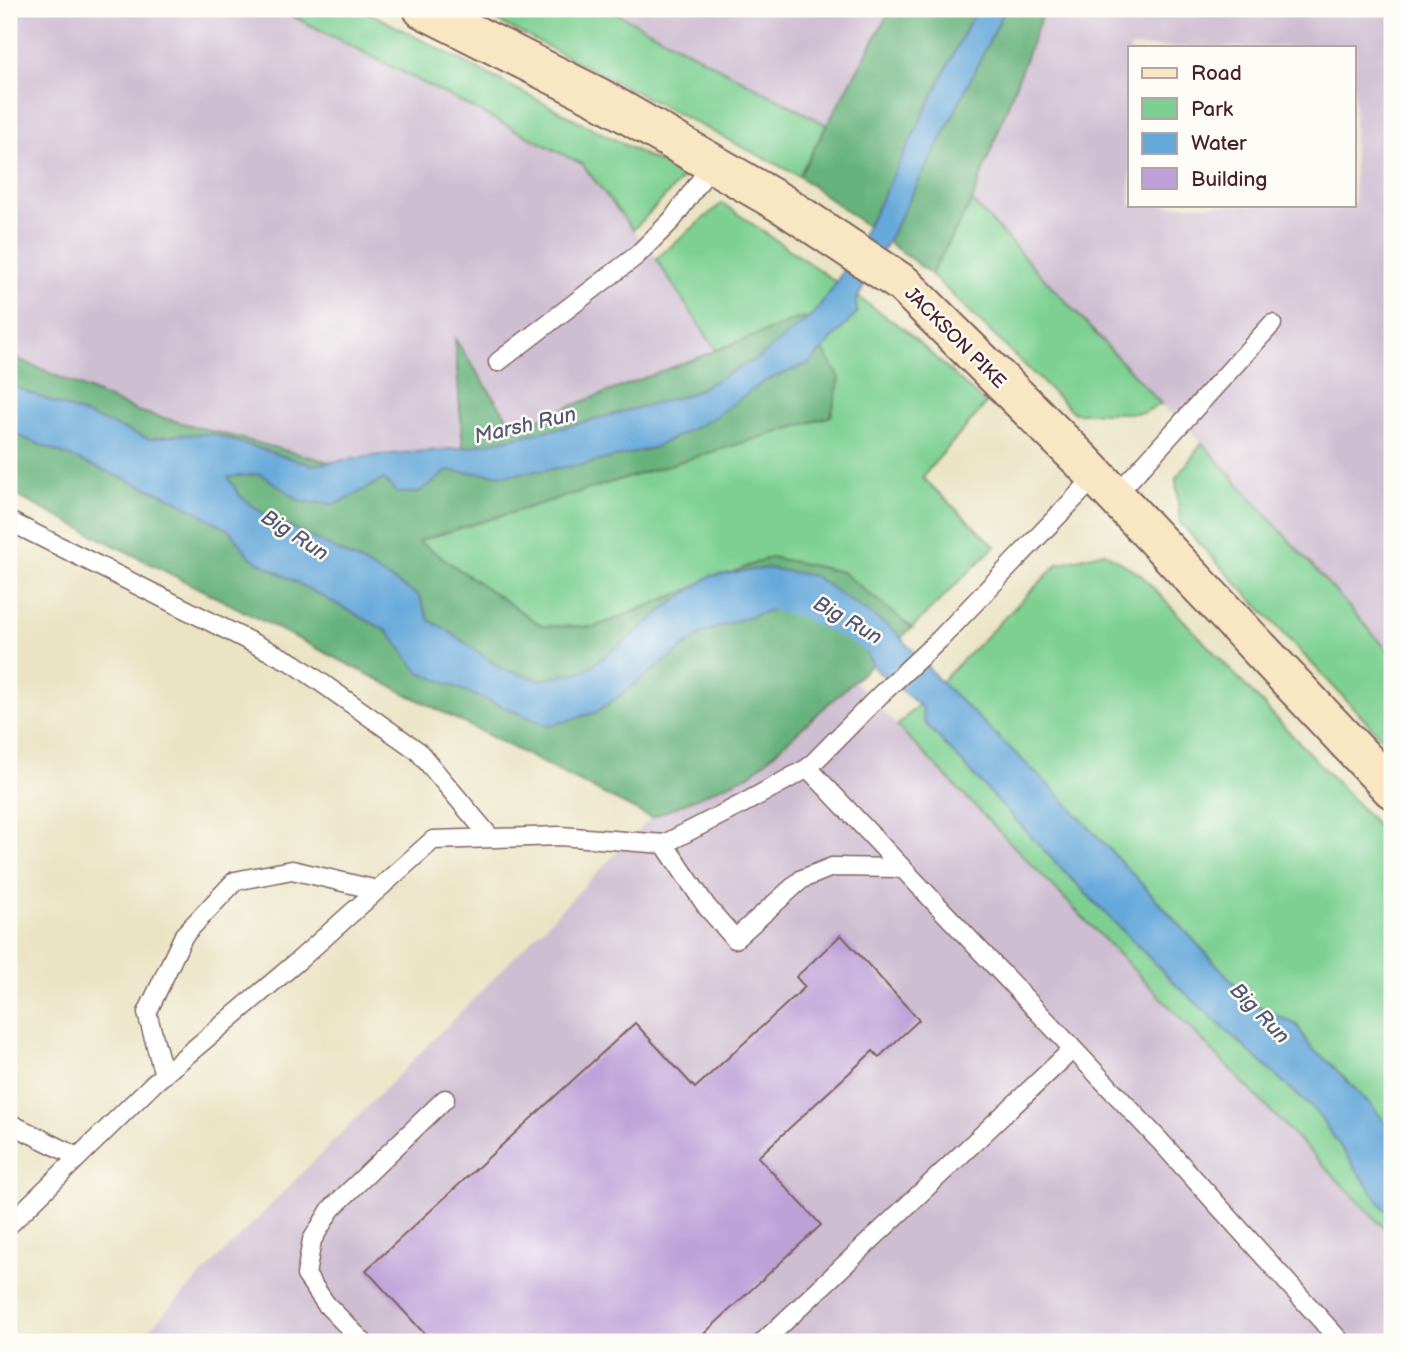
<svg xmlns="http://www.w3.org/2000/svg" width="1401" height="1351" font-family="'Balsamiq Sans',sans-serif">
	<style>
		.industrial { fill: #cebed1; fill-rule: evenodd }
		.green { fill: #7dd092; stroke: #64785e; stroke-width: 2 }
		.forest { fill: #66b27c; stroke: #586854; stroke-width: 2 }
		.water { fill: #65a8da; stroke: #586482; stroke-width: 2 }
		.lines { fill: none; stroke-linecap: round; stroke-linejoin: round }
		.stream { stroke: #65a8da; stroke-width: 9 }
		.building { fill: #bea1d8 }
		.lane-casing { stroke: #826461; stroke-width: 21 }
		.secondary-casing { stroke: #826461; stroke-width: 42 }
		.lane { stroke: #fff; stroke-width: 18 }
		.secondary { stroke: #f9e7c3; stroke-width: 38 }
		.labels { text-anchor: middle; stroke-width: 5; stroke-linejoin: round; paint-order: stroke }
		.street-label { font-size: 19px; fill: #4a1f2b; stroke: #fdfcf7 }
		.water-label { font-size: 21px; font-style: italic; fill: #555671; stroke: #fdfcf7 }
	</style>
	<rect width="100%" height="100%" fill="#fdfcf7"/>
	<filter id="ink" filterUnits="userSpaceOnUse"><feTurbulence type="fractalNoise" baseFrequency=".0143" numOctaves="2"/><feDisplacementMap in="SourceGraphic" scale="14" xChannelSelector="R" yChannelSelector="G"/><feConvolveMatrix kernelMatrix="1 2 1 2 8 2 1 2 1" color-interpolation-filters="sRGB"/></filter>
	<filter id="wash" filterUnits="userSpaceOnUse"><feTurbulence type="fractalNoise" baseFrequency=".00686" numOctaves="4" result="noise"/><feDisplacementMap in="SourceGraphic" scale="28" xChannelSelector="R" yChannelSelector="G"/><feGaussianBlur stdDeviation="1.57" result="paint"/><feColorMatrix in="noise" values="0 0 0 0 0 0 0 0 0 0 0 0 0 0 0 0 0 1.4 0 .05"/><feComposite in="paint" operator="in"/></filter>
	<g filter="url(#wash)">
		<rect width="100%" height="100%" fill="#eae4c4"/>
		<!-- industrial -->
		<path class="industrial" d="M9,9H279L582,164L656,259L716,350L514,428L455,341L464,462L397,480L137,411L9,355Z
			M609,9H891L827,125Z
			M1044,9H1392V655L1202,443L1161,404L972,201ZM1130,47H1354V205H1130Z
			M853,680L1392,1236V1342H136L651,818L751,774Z"/>
		<!-- green -->
		<path class="green" d="M279,9H362L685,176L633,230L582,164Z
			M474,9H609L827,125L799,176Z
			M972,201L1161,404L1143,413H1074L931,274Z
			M722,203L904,329L986,404L922,477L995,546L912,628L842,572L771,557L595,627L542,626L417,541L831,416L804,317L716,350L656,259Z
			M1202,443L1392,655V749L1180,523L1176,479Z
			M1104,552L1141,575L1392,841V1236L897,726L1058,564Z"/>
		<!-- forest -->
		<path class="forest" d="M891,9H1044L972,201L931,274L799,176Z
			M803,317L840,378L831,416L418,541L542,626L595,627L771,557L842,572L912,628L751,774L651,818L9,492V355L137,411L397,480L464,462L455,339L514,428Z"/>
		<!-- water -->
		<path class="water" d="M976,9H1005L946,130L856,301L857,313L810,363L765,381L710,420L653,448L582,465L507,475L447,471L433,483L417,493H397L384,479L337,504L302,502L261,474L228,477L240,496L264,514L361,562L419,596L429,620L447,630L502,669L541,680L585,671L637,632L668,606L710,576L767,568L814,576L895,631L939,680L1058,794L1232,981L1258,1006L1297,1025L1311,1048L1331,1064L1377,1112L1392,1132V1217L1382,1206L1316,1112L1174,983L1055,862L924,722L922,707L874,668L859,639L829,622L785,606L751,616L705,632L597,712L549,726L419,672L387,631L251,558L229,530L172,498L9,432V385L149,439L177,435L212,434L312,465L380,455L463,448L570,426L690,394L760,357L811,316L833,288L874,214Z"/>
		<g class="lines">
			<!-- stream -->
			<path class="stream" d="M770,605L802,613L864,644L868,648"/>
		</g>
		<g id="blocks">
			<!-- building -->
			<path class="building" d="M841,935L919,1020L879,1057L873,1051L758,1157L821,1225L695,1342H432L366,1270L635,1023L695,1088L805,987L796,977Z"/>
		</g>
	</g>
	<g filter="url(#ink)">
		<use href="#blocks" fill-opacity="0" stroke="#826461" stroke-width="2"/>
		<g class="lines">
			<!-- lane casing -->
			<g class="lane-casing">
				<path id="lane" d="M498,362L636,256L672,220L713,163
					M1115,496L1272,324
					M9,521L295,664L418,751L491,838
					M808,768L1160,1141L1341,1342
					M664,844L707,907L735,939L802,879L832,867L902,868
					M164,1075L147,1013L184,935L235,881L292,870L377,890
					M9,1123L78,1157
					M9,1225L155,1082L298,961L433,840L560,836L664,844L746,802L808,768L880,695L940,639L1096,476
					M363,1342L326,1304L306,1275L312,1240L331,1209L445,1099
					M763,1342L1073,1049"/>
			</g>
			<!-- secondary casing -->
			<g class="secondary-casing">
				<path id="secondary" d="M423,9L598,97L784,205L903,284L1084,463L1392,789"/>
			</g>
			<!-- lane -->
			<use href="#lane" class="lane"/>
			<!-- secondary -->
			<use href="#secondary" class="secondary"/>
		</g>
	</g>
	<g class="labels">
		<!-- street labels -->
		<g class="street-label">
			<text transform="translate(956 337) rotate(45)" y="7">JACKSON PIKE</text>
		</g>
		<!-- water labels -->
		<g class="water-label">
			<text transform="translate(525 425) rotate(-13)" y="7">Marsh Run</text>
			<text transform="translate(295 535) rotate(33)" y="7">Big Run</text>
			<text transform="translate(848 620) rotate(30)" y="7">Big Run</text>
			<text transform="translate(1260 1013) rotate(46)" y="7">Big Run</text>
		</g>
	</g>
	<!-- margin -->
	<rect width="1401" height="1351" fill="none" stroke="#fdfcf7" stroke-width="35"/>
	<!-- legend -->
	<rect x="1128" y="46" width="228" height="161" fill="#fdfcf7" stroke="#b5a4a5" stroke-width="2"/>
	<rect x="1142" y="68" width="35" height="10" fill="#f9e7c3" stroke="#b5a4a5" stroke-width="2"/>
	<text x="1191" y="80" font-size="21" fill="#4a1f2b">Road</text>
	<rect x="1142" y="98" width="35" height="21" fill="#7dd092" stroke="#b5a4a5" stroke-width="2"/>
	<text x="1191" y="116" font-size="21" fill="#4a1f2b">Park</text>
	<rect x="1142" y="133" width="35" height="21" fill="#65a8da" stroke="#b5a4a5" stroke-width="2"/>
	<text x="1191" y="150" font-size="21" fill="#4a1f2b">Water</text>
	<rect x="1142" y="168" width="35" height="21" fill="#bea1d8" stroke="#b5a4a5" stroke-width="2"/>
	<text x="1191" y="186" font-size="21" fill="#4a1f2b">Building</text>
</svg>
